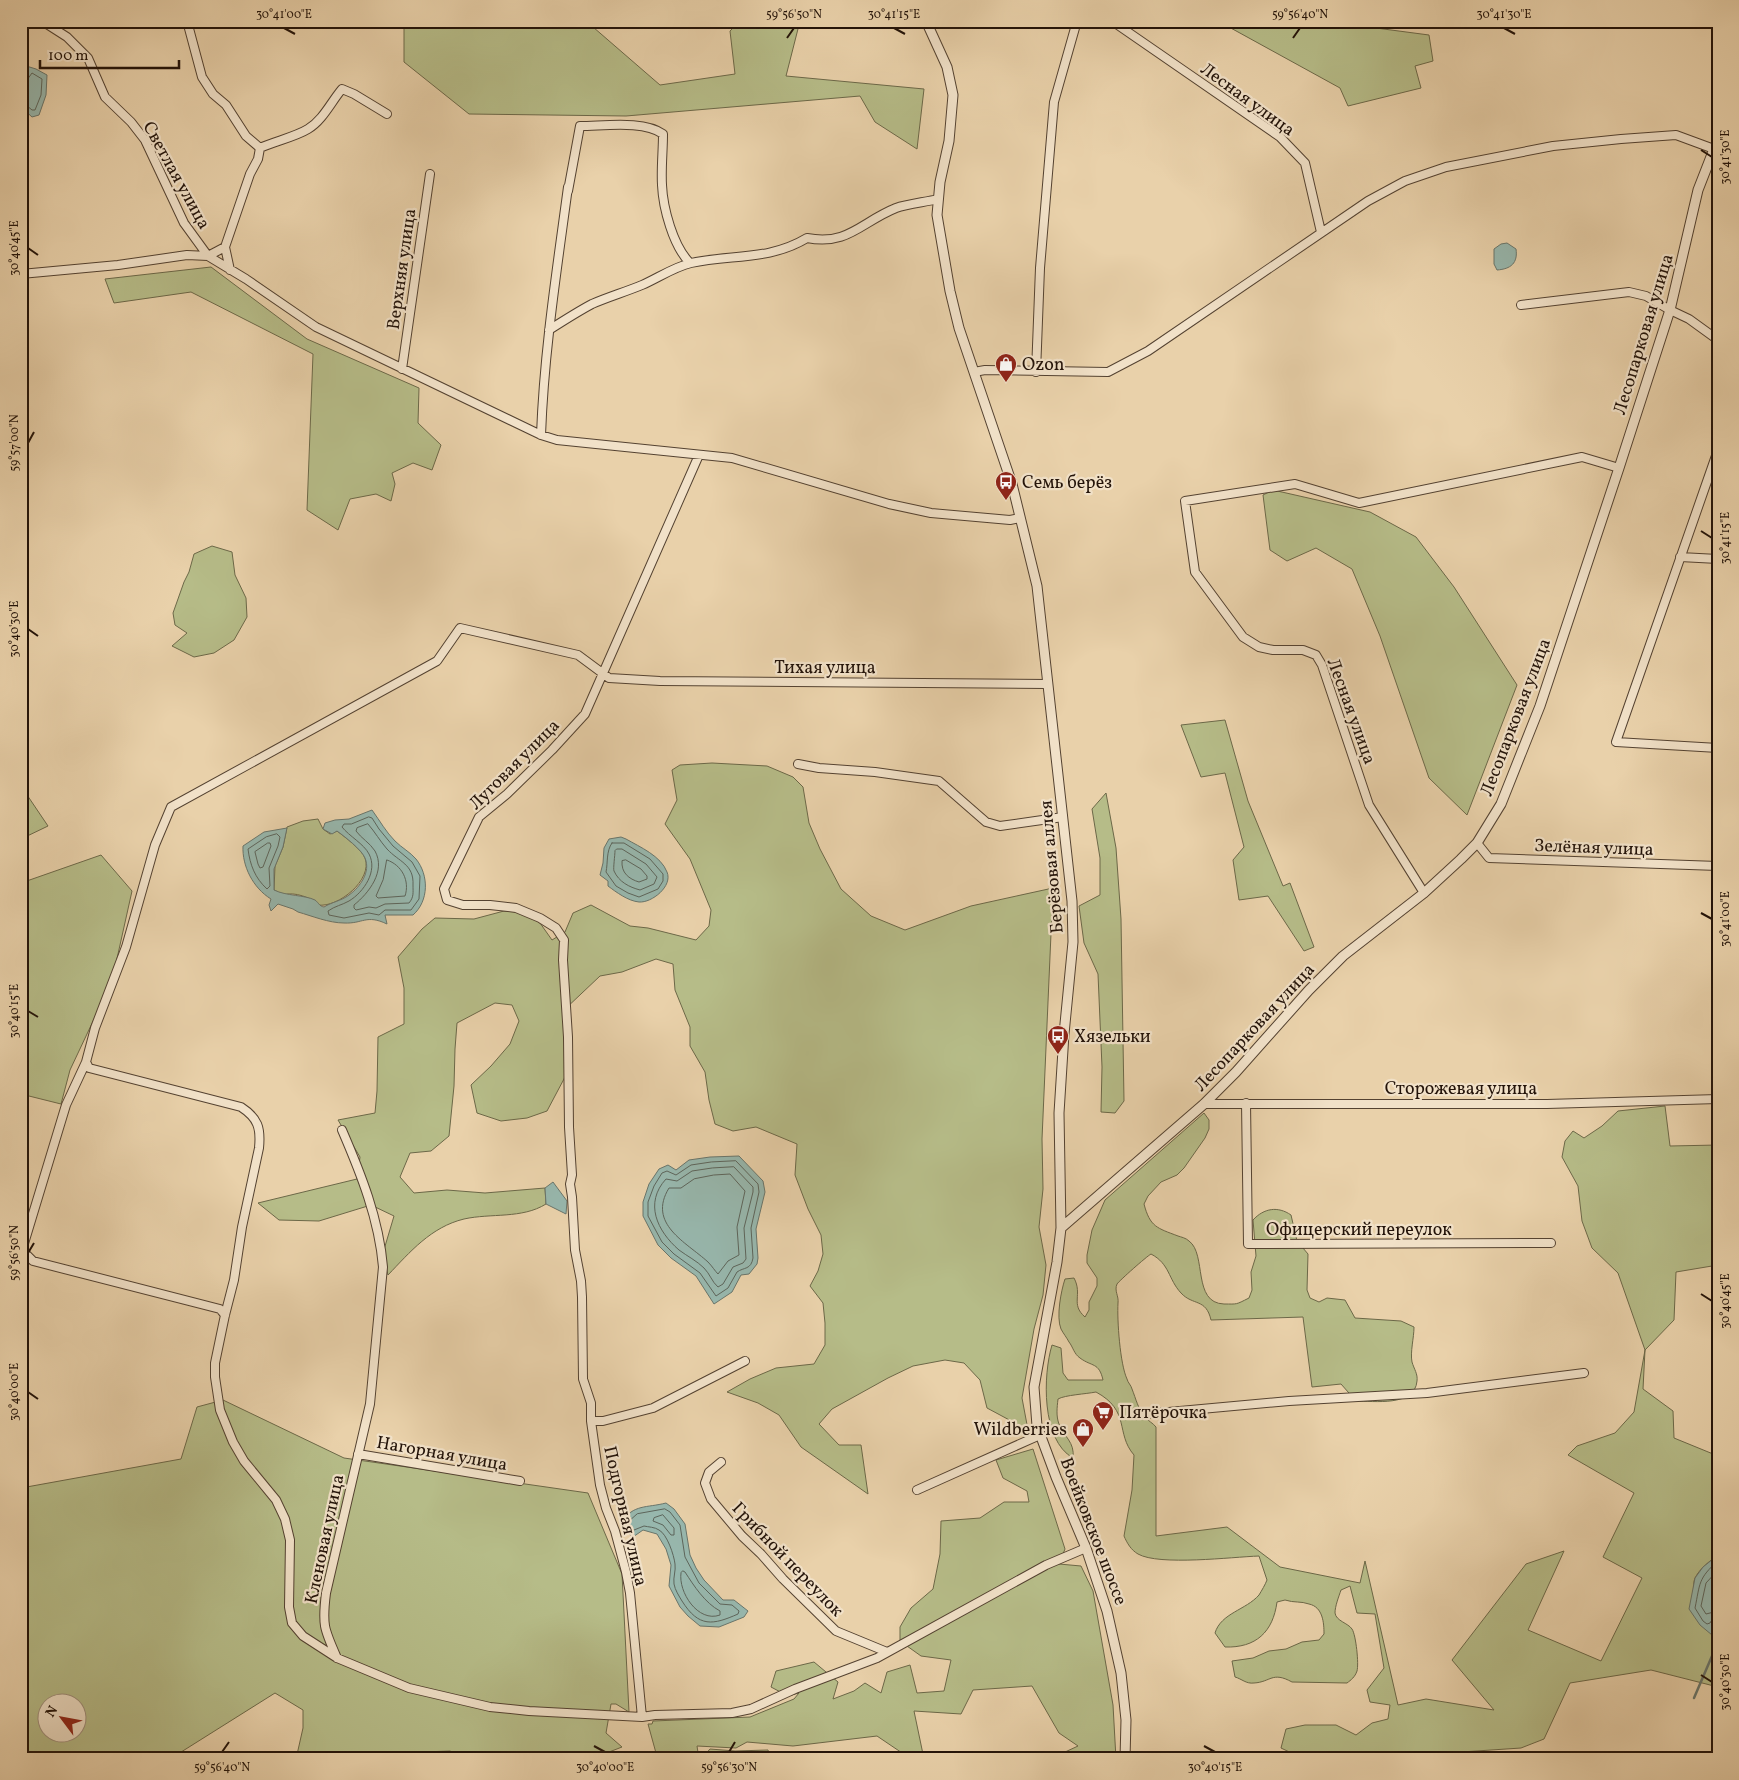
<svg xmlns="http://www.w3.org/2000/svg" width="1739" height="1780" font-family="Vollkorn,serif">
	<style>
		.green { fill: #b6bc88; stroke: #6c6848; fill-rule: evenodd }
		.water { fill: #97b7ad; stroke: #69756b }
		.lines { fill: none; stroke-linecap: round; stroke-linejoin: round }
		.shore { stroke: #5d655b; stroke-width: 1 }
		.stream { stroke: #69756b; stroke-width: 2.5 }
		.minor-casing { stroke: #544231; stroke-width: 10 }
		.tertiary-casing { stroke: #544231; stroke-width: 11 }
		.minor { stroke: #f1e1c8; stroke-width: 8 }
		.tertiary { stroke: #f1e1c8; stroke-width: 9 }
		.ticks { fill: none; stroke: #231309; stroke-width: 2 }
		.labels { text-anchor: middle; stroke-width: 4.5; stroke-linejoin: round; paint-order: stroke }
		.street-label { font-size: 18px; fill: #231309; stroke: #f1e1c8 }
		.poi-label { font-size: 18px; fill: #231309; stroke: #f1e1c8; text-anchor: start }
		.neatline { fill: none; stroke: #231309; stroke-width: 2 }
		.ticks-label { font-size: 12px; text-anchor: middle; fill: #231309 }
	</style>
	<rect width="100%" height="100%" fill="#e9d1aa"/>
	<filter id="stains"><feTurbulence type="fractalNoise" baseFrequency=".004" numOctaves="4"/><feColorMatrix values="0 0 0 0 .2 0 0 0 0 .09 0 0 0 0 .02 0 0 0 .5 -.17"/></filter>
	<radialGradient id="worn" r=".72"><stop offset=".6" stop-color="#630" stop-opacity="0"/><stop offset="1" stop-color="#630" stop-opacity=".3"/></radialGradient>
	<!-- green -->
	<path class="green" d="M404,21H593V27L660,85L735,74L730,31L740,21H800L786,76L924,89L917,149L875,122L860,96L626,116L469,114L404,62Z
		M1218,21H1323L1429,35L1433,61L1415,66L1421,88L1348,106L1340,88Z
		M211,267L307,339L419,388L418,423L441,445L432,470L413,463L392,473L395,484L391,501L376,494L350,499L338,530L307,510L313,354L191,292L114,303L105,279Z
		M1273,490L1370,512L1416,537L1454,587L1517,685L1467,815L1429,778L1380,636L1352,569L1316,548L1287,561L1270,550L1263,495Z
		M212,546L232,552L235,575L246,598L247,617L234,640L214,653L194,657L172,646L187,633L175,625L173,613L184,582L189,572L194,554Z
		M1225,720L1248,801L1283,886L1290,883L1314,947L1304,951L1268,896L1239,900L1233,860L1244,847L1225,773L1201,777L1181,725Z
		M712,763L767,766L793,777L803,787L809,823L820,849L841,889L871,916L905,930L971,906L1053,888L1042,1139L1043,1189L1039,1227L1046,1265L1043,1295L1034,1329L1022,1398L1028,1430L987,1408L980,1380L964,1363L945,1360L913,1366L888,1378L832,1409L819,1424L839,1445H861L868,1494L801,1447L779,1415L758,1403L727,1392L750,1379L776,1368L814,1364L825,1345V1323L823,1303L810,1286L818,1271L823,1254L821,1235L808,1209L795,1175L797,1144L756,1127L733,1131L715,1124L709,1100L705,1072L690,1046V1027L675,990L673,964L656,959L622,972L600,976L563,1011L566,1037L565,1077L547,1111L527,1118L501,1121L477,1113L471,1085L491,1066L510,1044L519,1021L512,1005L495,1003L457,1023L455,1049L454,1086L449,1136L431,1151L410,1153L400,1177L414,1193L447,1190L485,1193L545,1188L546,1204C522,1219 491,1213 464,1219C431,1227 410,1252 388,1275L383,1253L394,1216L371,1205L319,1221L279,1220L258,1203L357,1179L360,1157L338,1120L375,1113L377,1091L378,1037L404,1024V988L398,957L422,929L435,918L474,919L504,911L524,912L540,923L552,940L565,932L573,913L591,905L630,926L648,928L696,940L709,926L711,910L690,859L665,824L677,800L672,770L680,765Z
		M21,786L48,826L21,839Z
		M1106,793L1116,848L1121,919L1124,1101L1115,1113L1101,1112L1102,1067L1098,974L1084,943L1079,906L1100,895V858L1092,809Z
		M318,819L323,829L330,834L337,831C345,837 362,850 365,858C373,880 338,908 318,905C313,898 293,891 284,895L274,890L275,866L283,847L287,827L303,821Z
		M101,855L132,891L112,981L70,1070L61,1104L21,1094V883Z
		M1665,1106L1670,1146L1718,1145V1265L1676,1272L1674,1320L1645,1350L1643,1389L1673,1411L1674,1438L1718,1456V1555C1710,1561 1700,1568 1695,1578C1689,1593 1706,1620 1712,1634L1718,1619V1687L1651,1670L1570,1683L1544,1739L1521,1748L1357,1759H1304L1281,1748L1286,1729L1305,1725H1336L1356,1735L1372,1723L1388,1719L1390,1705L1370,1702L1367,1690L1384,1668L1375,1614L1357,1613L1350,1586L1341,1590C1339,1596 1335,1606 1335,1613C1336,1621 1348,1623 1352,1629C1356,1635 1359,1664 1357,1671C1355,1677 1351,1680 1347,1683L1292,1682C1272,1671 1271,1682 1254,1683C1246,1684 1242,1679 1235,1677L1232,1661L1253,1658L1269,1651L1286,1649L1302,1642L1319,1640L1324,1634C1324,1623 1323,1607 1309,1604C1301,1601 1294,1603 1285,1600L1277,1602C1273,1632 1256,1648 1225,1647L1215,1633C1221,1613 1246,1610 1259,1595C1262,1590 1265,1585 1267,1580L1259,1556C1232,1557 1159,1566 1138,1554C1131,1550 1127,1543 1124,1536L1132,1490L1134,1455C1115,1433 1131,1411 1096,1392C1086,1394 1065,1395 1058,1399C1057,1408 1056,1416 1059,1424C1064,1437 1075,1442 1073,1458C1041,1440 1043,1375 1052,1345L1061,1348L1063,1373L1068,1380H1103C1099,1362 1092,1367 1080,1358C1074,1354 1073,1347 1069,1342C1067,1338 1063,1333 1061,1329C1056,1317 1061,1291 1065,1279L1074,1278C1083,1295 1070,1304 1085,1317L1089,1310V1302L1097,1286V1278L1087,1263V1255L1092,1230L1105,1200L1204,1113L1209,1120V1129L1205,1138L1184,1168L1177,1175L1161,1182L1148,1196L1144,1204C1150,1227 1157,1228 1178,1236C1181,1237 1186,1238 1189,1241C1207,1254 1192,1303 1224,1304C1238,1304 1235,1305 1249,1298L1252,1290L1251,1272L1256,1256L1253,1220C1264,1208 1278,1206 1291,1215L1297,1241L1308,1254L1307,1290L1310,1298L1319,1302L1327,1298L1345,1300L1355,1318L1401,1321L1414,1327C1414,1338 1410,1352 1412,1362C1414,1369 1418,1374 1417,1381C1415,1407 1373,1401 1356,1401L1341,1384L1312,1387L1303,1317L1211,1320C1206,1298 1193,1306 1181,1293C1168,1279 1170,1264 1151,1254C1146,1257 1120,1280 1117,1284C1114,1291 1119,1296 1118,1303C1117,1320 1120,1364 1127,1379C1128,1383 1131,1385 1132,1389C1136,1399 1138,1409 1145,1417C1148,1421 1153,1423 1156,1427V1536L1227,1527L1280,1567L1360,1583L1365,1561L1398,1705L1426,1699L1494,1710L1452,1660L1526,1564L1564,1551L1528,1630L1601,1661L1642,1578L1603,1557L1634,1493L1568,1455L1577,1446L1615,1433L1634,1412L1645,1350L1618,1273L1592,1248L1582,1221L1578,1186L1562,1157L1565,1141L1573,1131L1584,1138L1602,1126L1618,1111Z
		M223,1400L344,1458L588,1493L622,1574L629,1712L616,1704H611L606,1733L622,1747L591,1759H467L450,1751L340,1755L336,1759H296L303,1728V1710L275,1693L170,1759H21V1488L181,1459L197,1407ZM48,1702H78V1732H48Z
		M1033,1449L1065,1549L1059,1564L1081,1566L1093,1591L1113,1705L1116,1759H1050L1078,1746L1059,1733L1032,1686L973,1690L961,1714L914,1711L924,1759H911L877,1736L793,1746L747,1742L736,1748L697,1746L699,1759H658L660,1756L659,1753H656L648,1724H652L653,1721L750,1717L794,1699L799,1693L788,1696L771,1687L776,1671L814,1662L838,1682L833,1699L854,1691L865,1683L881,1693L887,1672L910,1665L917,1693L944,1691L951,1660L921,1656L900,1641V1627L911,1608L933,1589L940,1554L941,1521L980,1518L1004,1502H1029L1027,1491L1003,1478L996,1460Z
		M710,1749L735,1751L768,1750L771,1759H701Z"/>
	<!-- water -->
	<path class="water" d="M23,65L36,69L47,75L46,95L39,115L32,117L22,108L21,79L25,76Z
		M1507,243L1516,249C1518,263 1511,269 1497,270L1494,264V249L1501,244Z
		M372,810C380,821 386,832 395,841C402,848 410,852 416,859C429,875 429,901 413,915H385L387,924C366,914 363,924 344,923C329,923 312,916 298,912L293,909L278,904L271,911L269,905L271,899C253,888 242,866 243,846L264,832L287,828L283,847L274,869V890C286,896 305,895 315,900C319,903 319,906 324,907C332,902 341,901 349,895C360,887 371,872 365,858C362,850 344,836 337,831L332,834L323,829L325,823L335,820L349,819Z
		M621,837L626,839C640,847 661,856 667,872C673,886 652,903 639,902C628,901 616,892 608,886V881L600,875L603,863L604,848L609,839Z
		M739,1156L763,1181L765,1192L756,1229L758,1258L757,1264L749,1274L741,1275L732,1292L714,1304L696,1276L671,1258L658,1245L643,1216V1202L649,1184L659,1169L668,1165L676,1170L689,1160L710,1157Z
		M553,1182L567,1201L566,1214L546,1204L545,1188Z
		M666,1503L674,1509L685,1524L690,1555L696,1568L704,1580L723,1600H734L748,1611L744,1617L719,1627L700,1626L688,1616L680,1607L669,1586L671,1565L666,1549L657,1534L643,1530L633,1537L627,1532L622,1522C633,1504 647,1508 666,1503Z
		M1718,1555V1619L1712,1635L1700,1625L1689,1609L1695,1578L1703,1567Z"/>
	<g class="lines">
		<!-- shore -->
		<path class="shore" d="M21,82L27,80L32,73L42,79L41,95L35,110H32L26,105L21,104
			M369,817L372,818L379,829L393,846L412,862L420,876L419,899L411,910H385L379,915L369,913L344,918L329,915L328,911C335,906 342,905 349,901C364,892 378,871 369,854C364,844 349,836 342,827L344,824H351Z
			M368,824C375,832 380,841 387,849C399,862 414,864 413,885C413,893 414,897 409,903L385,904L376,908L369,907L356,910L354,908V905C369,893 386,871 375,851C370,843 361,838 356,831L357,828Z
			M277,834L280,837L278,846L269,868L270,886L267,889C255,878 250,865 248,849L266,837Z
			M268,843H270L271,846L263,867L260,868L258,864L255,852Z
			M612,843H624L650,859L663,874V881L658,889L639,897L628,893L616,886L606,872C608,863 606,851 612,843Z
			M617,849H622L646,864L657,877L654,884L640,890C629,887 619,882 614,871C613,869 615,855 615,851Z
			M387,860C402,865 410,881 405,896L378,898L376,896L383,880Z
			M626,860L641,869L647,876V879L639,882C629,879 621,873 622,861Z
			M736,1161L758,1184L759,1192L751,1228L753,1258C751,1270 744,1267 737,1272L728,1288L716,1296L700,1273L674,1254L662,1242L648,1216V1202L654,1186L662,1173L667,1171L676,1175L691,1165L711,1162Z
			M734,1167L753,1187V1192L744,1228L746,1259L743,1263L733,1267L723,1284L718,1287C712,1282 710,1274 704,1268C697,1261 687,1256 679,1250C657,1231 644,1203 666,1179L677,1181L692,1171L712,1168Z
			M714,1175L730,1174L745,1191L737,1227L739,1255L728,1261L718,1274C715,1271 712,1266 708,1262C686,1242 647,1224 669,1188H681L694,1179Z
			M665,1509L670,1512L680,1525L685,1557L699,1583L720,1604L732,1605L739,1611L738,1614C713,1625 699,1628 682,1601C679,1596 675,1590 674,1584C673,1577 676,1571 675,1564C674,1555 667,1534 659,1530C655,1527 648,1527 644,1526L634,1530L631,1529L628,1522L637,1514Z
			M663,1515L674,1528V1535H671L663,1525L653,1521L654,1518Z
			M1718,1561C1698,1578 1700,1584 1695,1608L1703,1621L1707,1624L1710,1623L1713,1618L1718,1617
			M1718,1570L1706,1583L1701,1606L1706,1614L1718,1611
			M683,1571L685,1572C694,1586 705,1603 720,1611V1615C698,1623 678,1592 681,1573Z"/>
		<!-- stream -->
		<path class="stream" d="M1694,1698L1715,1649L1713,1635"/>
		<!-- minor casing -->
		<g class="minor-casing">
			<path id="minor" d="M42,21L67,37L88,58L105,97L131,122L145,140L184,223L208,256
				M187,21L202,77L213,94L226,105L246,136L260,148
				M1112,21L1280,137L1305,163L1321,232
				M260,148C275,141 295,137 308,129C323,120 331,102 342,89L354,94L387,114
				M568,191L580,126C604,126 644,120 663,134C663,151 661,168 662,185C663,208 673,246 690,263
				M208,256L225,247
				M230,270L225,247L250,174L258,159L260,148
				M21,274L118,265L187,255L208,256L246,279L316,327L541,435L557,440L732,458L889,504L931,513L1010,520L1020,518
				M1521,305L1629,292L1646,296L1670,310L1689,319L1718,340
				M549,330C563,321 577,312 592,304C608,297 625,292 642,285C658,278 674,267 691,263C731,254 769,261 807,238C848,246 861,222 896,208C907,204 926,202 938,199
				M402,369L430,174
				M974,372L985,370L1108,372L1148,351L1368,201L1405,181L1446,167L1553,146L1621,139L1676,135L1714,149
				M1036,372L1040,268L1054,102L1077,21
				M541,435C544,352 557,269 568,187
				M1718,450L1616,742L1718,748
				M1680,557L1718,559
				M1048,684L660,681L609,678L578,655L460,628L437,661L171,807L155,845L126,947L95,1028L86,1062L89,1068L241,1107C258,1118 261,1128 259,1148L242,1227L234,1280L225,1315L215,1363V1377L220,1410L233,1442L244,1461L276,1500L285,1519L290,1540L289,1607L292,1623L303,1636L337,1658L409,1688L490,1707L529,1711L642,1717L655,1715L732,1713L751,1709L795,1689L877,1658L1046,1565L1086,1548
				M798,764L819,768L875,772L939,781L986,822L1000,826L1063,817
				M1477,843L1489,858L1718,866
				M1424,893L1369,805L1322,665L1316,655L1303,650H1273L1259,647L1243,637L1195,572L1185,501L1295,484L1359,503L1582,457L1619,468
				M86,1062L66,1105L22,1250L33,1261L220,1309L225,1315
				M1246,1103L1248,1244L1551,1243
				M1204,1104H1547L1718,1099
				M1136,1415L1289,1401L1427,1393L1584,1373
				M591,1421H603L653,1408L745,1361
				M358,1454L520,1481
				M721,1462L709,1472L705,1483L711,1499L742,1536L761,1554L783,1579L836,1631L887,1652
				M917,1490L1040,1435
				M337,1658C324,1629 322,1625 326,1593L370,1404L383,1267C379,1219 361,1174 342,1130
				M642,1717L630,1593L626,1572L615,1531L606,1508L600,1485L591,1421V1403L583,1379L582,1297L581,1281L575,1250L572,1197L570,1184L572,1175L569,1127L568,1037L563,960L564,940L556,928L540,918L516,908L490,905H463L447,900L444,889L479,817L507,794L552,750L585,714L699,455"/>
		</g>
		<!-- tertiary casing -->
		<g class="tertiary-casing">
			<path id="tertiary" d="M926,21L947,67L953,95L949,141L940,182L937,215L950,291L959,328L1012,484L1037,586L1072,901L1073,942L1064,1034L1059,1113L1061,1228L1057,1262L1034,1387L1037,1426L1056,1477L1086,1548L1107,1611L1121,1673L1126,1720L1125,1759
				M1061,1228L1204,1104L1236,1072L1309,990L1343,956L1424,893L1461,859L1477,843L1501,804L1540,706L1619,468L1670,310L1698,190L1714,149L1718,144"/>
		</g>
		<!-- minor -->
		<use href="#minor" class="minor"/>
		<!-- tertiary -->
		<use href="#tertiary" class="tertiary"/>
	</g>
	<!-- ticks -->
	<path class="ticks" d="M284,28L295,34M894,28L905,34M1504,28L1515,34M787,38L794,28M1293,38L1300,28M1701,150L1712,157M28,248L38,255M28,443L34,432M1701,531L1712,538M28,629L38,636M1701,913L1712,919M28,1011L38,1017M28,1253L34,1243M1701,1294L1712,1301M28,1392L38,1399M1701,1675L1712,1682M594,1746L605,1752M1204,1746L1215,1752M222,1752L229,1742M729,1752L735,1742"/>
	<!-- icons -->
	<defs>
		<g id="shop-pin" transform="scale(1.125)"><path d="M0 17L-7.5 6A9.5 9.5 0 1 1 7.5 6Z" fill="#8f2418" stroke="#f1e1c8"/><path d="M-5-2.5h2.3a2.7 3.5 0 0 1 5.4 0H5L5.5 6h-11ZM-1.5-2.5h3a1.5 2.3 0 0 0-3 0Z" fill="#fff"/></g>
		<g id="bus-pin" transform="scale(1.125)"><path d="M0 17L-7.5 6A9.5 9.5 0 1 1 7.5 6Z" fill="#8f2418" stroke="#f1e1c8"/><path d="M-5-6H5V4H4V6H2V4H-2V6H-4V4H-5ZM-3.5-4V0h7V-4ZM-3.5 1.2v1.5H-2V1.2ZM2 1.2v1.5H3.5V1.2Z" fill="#fff"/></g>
		<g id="supermarket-pin" transform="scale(1.125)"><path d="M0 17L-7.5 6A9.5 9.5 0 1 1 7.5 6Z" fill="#8f2418" stroke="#f1e1c8"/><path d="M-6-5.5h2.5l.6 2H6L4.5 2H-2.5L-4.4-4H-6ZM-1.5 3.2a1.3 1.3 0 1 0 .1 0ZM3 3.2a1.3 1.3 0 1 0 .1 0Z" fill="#fff"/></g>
	</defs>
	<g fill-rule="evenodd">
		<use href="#shop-pin" x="1006" y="364"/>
		<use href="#bus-pin" x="1006" y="482"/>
		<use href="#bus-pin" x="1058" y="1036"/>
		<use href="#supermarket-pin" x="1103" y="1412"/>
		<use href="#shop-pin" x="1083" y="1429"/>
	</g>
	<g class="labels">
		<!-- street labels -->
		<g class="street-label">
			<text transform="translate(1248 99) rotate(36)" y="6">Лесная улица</text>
			<text transform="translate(177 175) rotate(61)" y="6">Светлая улица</text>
			<text transform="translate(401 269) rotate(-82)" y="6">Верхняя улица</text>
			<text transform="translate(1643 334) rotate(-73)" y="6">Лесопарковая улица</text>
			<text x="825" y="673">Тихая улица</text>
			<text transform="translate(1352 711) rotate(70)" y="6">Лесная улица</text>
			<text transform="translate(1515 717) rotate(-69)" y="6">Лесопарковая улица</text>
			<text transform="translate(514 764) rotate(-45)" y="6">Луговая улица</text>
			<text transform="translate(1594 847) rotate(2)" y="6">Зелёная улица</text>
			<text transform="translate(1051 867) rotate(-95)" y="6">Берёзовая аллея</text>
			<text transform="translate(1254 1027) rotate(-47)" y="6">Лесопарковая улица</text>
			<text x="1461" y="1094">Сторожевая улица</text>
			<text x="1359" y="1235">Офицерский переулок</text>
			<text transform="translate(442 1453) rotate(10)" y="6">Нагорная улица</text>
			<text transform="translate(626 1516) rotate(77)" y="6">Подгорная улица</text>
			<text transform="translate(1094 1531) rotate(69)" y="6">Воейковское шоссе</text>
			<text transform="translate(324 1539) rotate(-78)" y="6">Кленовая улица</text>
			<text transform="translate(788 1559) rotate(46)" y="6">Грибной переулок</text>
		</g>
		<!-- poi labels -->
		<g class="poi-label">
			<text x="1022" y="370">Ozon</text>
			<text x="1022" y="488">Семь берёз</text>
			<text x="1074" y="1042">Хязельки</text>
			<text x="1119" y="1418">Пятёрочка</text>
			<text x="1067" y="1435" text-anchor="end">Wildberries</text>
		</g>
	</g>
	<!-- margin -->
	<rect width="1739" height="1780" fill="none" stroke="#e9d1aa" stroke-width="55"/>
	<!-- north arrow -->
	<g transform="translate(62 1718) rotate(302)"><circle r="24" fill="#f1e1c8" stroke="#9f8f7c"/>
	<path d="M0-4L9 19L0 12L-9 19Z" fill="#8f2418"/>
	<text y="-8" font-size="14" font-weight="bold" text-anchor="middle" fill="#231309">N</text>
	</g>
	<!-- scale -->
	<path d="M40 60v8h139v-8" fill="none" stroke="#231309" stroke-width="2.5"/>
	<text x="48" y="60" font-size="15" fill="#231309" stroke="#f1e1c8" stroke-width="4" paint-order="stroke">100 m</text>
	<rect x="28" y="28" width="1684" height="1724" class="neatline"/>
	<g class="ticks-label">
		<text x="284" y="18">30°41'00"E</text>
		<text x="794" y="18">59°56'50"N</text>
		<text x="894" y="18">30°41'15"E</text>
		<text x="1300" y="18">59°56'40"N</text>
		<text x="1504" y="18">30°41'30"E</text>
		<text transform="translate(1725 157) rotate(-90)" y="4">30°41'30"E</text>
		<text transform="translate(14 248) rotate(-90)" y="4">30°40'45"E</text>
		<text transform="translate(14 443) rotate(-90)" y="4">59°57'00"N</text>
		<text transform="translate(1725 538) rotate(-90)" y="4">30°41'15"E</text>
		<text transform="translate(14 629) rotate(-90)" y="4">30°40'30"E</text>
		<text transform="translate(1725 919) rotate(-90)" y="4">30°41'00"E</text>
		<text transform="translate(14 1011) rotate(-90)" y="4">30°40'15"E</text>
		<text transform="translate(14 1253) rotate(-90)" y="4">59°56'50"N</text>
		<text transform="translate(1725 1301) rotate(-90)" y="4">30°40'45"E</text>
		<text transform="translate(14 1392) rotate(-90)" y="4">30°40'00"E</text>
		<text transform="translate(1725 1682) rotate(-90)" y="4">30°40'30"E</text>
		<text x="222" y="1771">59°56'40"N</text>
		<text x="605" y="1771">30°40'00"E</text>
		<text x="729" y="1771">59°56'30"N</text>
		<text x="1215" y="1771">30°40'15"E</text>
	</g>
	<rect width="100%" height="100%" filter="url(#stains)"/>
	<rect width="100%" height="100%" fill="url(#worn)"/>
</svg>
